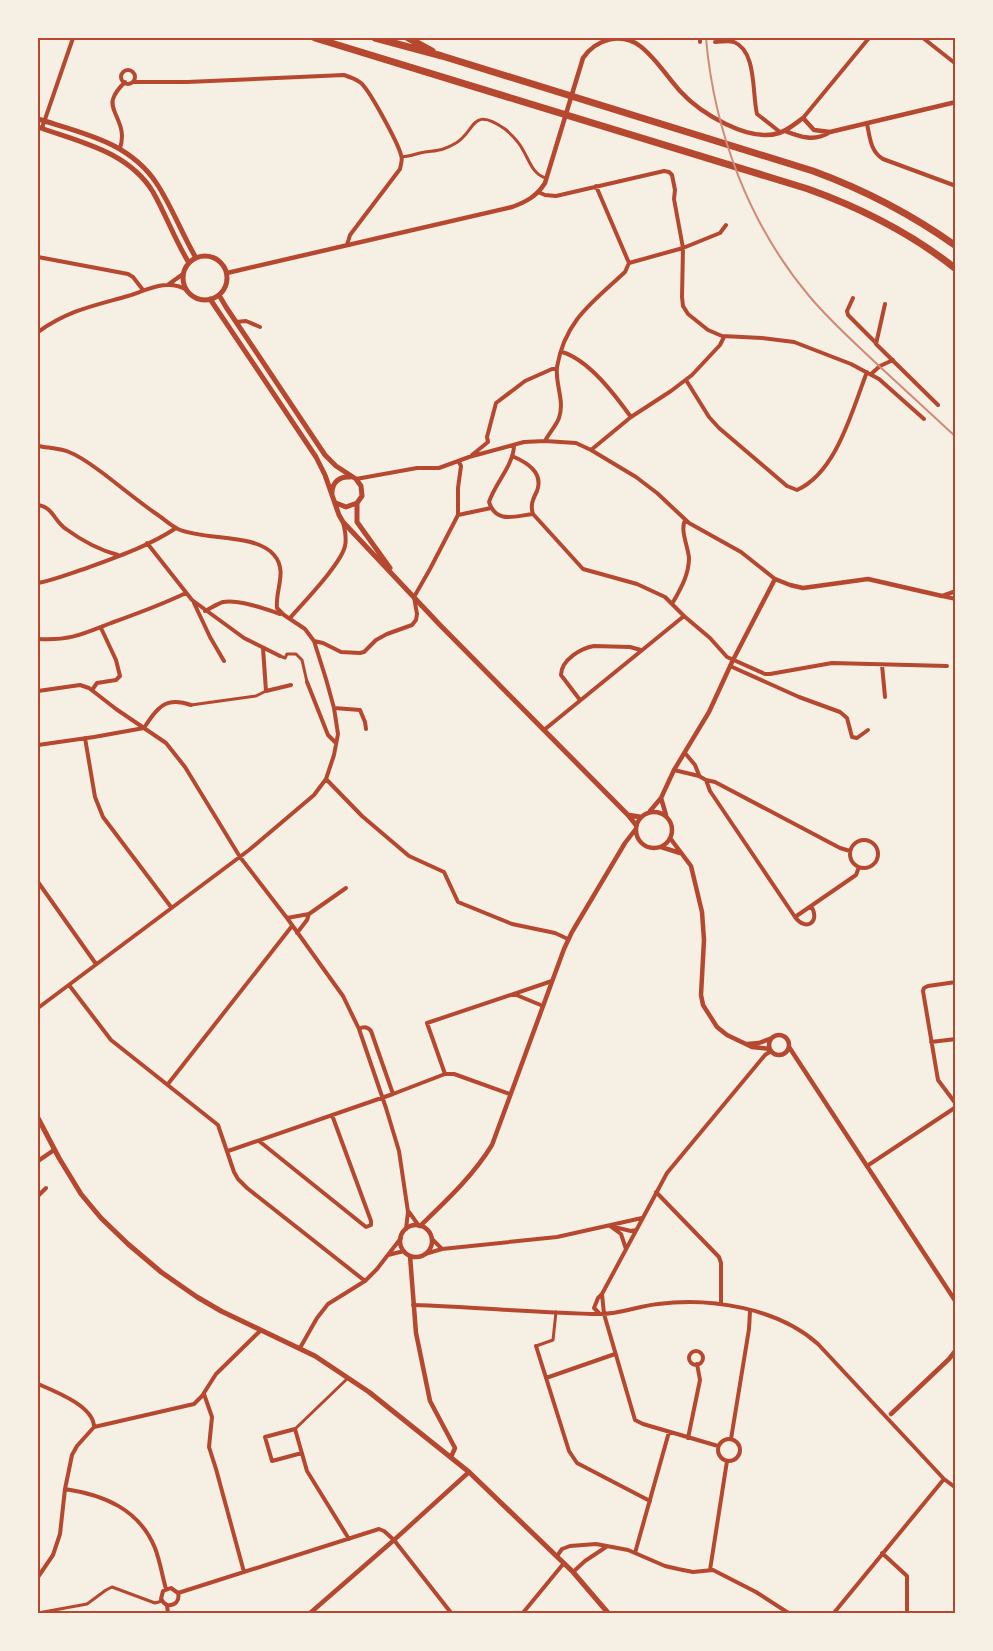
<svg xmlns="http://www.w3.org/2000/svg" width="993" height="1651" font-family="Raleway,sans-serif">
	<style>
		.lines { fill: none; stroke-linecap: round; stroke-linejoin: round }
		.pedestrian { stroke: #b5482f; stroke-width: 3 }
		.minor { stroke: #b5482f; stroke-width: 4 }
		.tertiary { stroke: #b5482f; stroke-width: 4.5 }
		.secondary { stroke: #b5482f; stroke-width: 5 }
		.motorway { stroke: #b5482f; stroke-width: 7 }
		.rail { stroke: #cf8b77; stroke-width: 2 }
		.neatline { fill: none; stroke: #b5482f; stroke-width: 2 }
	</style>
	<rect width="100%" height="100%" fill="#f6efe4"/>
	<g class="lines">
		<!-- pedestrian -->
		<path class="pedestrian" d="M402,157C409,156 414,155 420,153C436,150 441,152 456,143C476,131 471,105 505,129C512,135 519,142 523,150C529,160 533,175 546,178
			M280,656L285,658L287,654H296L302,660L307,682
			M191,705L256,696L266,691
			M536,1346L553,1340L556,1312
			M295,1429L348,1378
			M38,1613L87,1604L106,1590L112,1587L155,1603L162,1601"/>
		<!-- minor -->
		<path class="minor" d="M700,38V42
			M923,38L956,64
			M715,42C721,42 728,40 734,42C757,51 752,94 757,114L780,132
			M121 77a7 7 0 1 1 14 0a7 7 0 1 1-14 0Z
			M133,82H187L344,75C350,77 356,79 361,83C370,91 398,143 401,155C403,159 401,164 400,169L350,235L347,245
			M803,118L869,38
			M867,124C870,137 870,151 883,159L956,186
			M42,128L73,38
			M120,148C128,125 109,112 113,99C115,92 120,87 125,82
			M538,192L545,195L556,196L664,171L669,172L672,175L675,190L674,199L683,248L682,297L683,306L688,314L708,330L722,336L762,338L794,342L851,364L879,379L924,419
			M38,257L128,274L133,277L143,290
			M629,263L683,248L720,233L726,225
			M169,284L183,274
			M853,298L847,311L848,315L876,343
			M885,304L876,344L938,405
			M236,322L246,321L260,327
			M38,332C69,310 93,306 128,296C147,290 168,278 187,290
			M562,352C589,360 615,395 631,417
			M871,374L880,366L893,360
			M686,380L709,417L719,428L787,486L797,490C837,472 852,410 867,372
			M545,441C549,433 556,426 559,418C565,401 555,384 557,367C565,320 593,302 625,272L629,263L596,186
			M38,446C48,448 59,448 69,452C82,457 93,466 104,474C121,487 138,501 155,513C163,518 170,525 178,529C204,541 256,533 274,555C288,571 275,590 277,608L284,615L305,629L314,641L326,679L334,708L338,734L334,755L326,779L314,795L249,850L38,1008
			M514,446C513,466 495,483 489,502C496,524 515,516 533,514
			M591,450L631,417L671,391L692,375L720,345L724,337
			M472,455L488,442L487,437L496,403L525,381L552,369H557
			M512,456C526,462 544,472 537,491C533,499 530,505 533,514L583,569L637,584L665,597L684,616L710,638L727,657L765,674H770L832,663L947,666
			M356,479L417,468H439L469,457L524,442L545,441L576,443L591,450L636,477L657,493L689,523L741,552L775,579
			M38,505C53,507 54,521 66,529C81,540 99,550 118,555
			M458,515L491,508
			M147,543L192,600L244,638L280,656
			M38,583C54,580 71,573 87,568C117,557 149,546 176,528
			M942,596L956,599
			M194,603L210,637L224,661
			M672,604C680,590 689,575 689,558C688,546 680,531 685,520
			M205,611C211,608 217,604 223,602C238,599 265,609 280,614
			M290,618C303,603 341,564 345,546C347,538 345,530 343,522
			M38,639C69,641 83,634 111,623C136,614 161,605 186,593
			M314,641L323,643L341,652L360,653L364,652L376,640L387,634L412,625L416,620L417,614L414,597L430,569L458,515V488L461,466L459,462
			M263,648L266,691L291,685
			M882,665L885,697
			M730,666L799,697L840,712L847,718L852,737L857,738L868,730
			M307,682L328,735L336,743
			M92,690L97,683L116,680L120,676L116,660L101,628
			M38,691L80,685L89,688L116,709L166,743L185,767L240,857L287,918L343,996L359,1029L386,1108L399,1151L408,1212L406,1229
			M580,700L561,675C561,660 581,648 594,646L630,647L641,650
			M334,708L360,710L365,722L366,729
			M544,730L684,616
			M85,738L95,797L103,817L171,907
			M38,745L94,737L144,728C157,708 165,696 191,705
			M685,753L695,765L699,775
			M674,770L699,776L706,780L715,782L840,848L850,851
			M326,779L362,816L409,856L444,872L458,902L512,924L555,933L568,939
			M706,780L710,791L795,917L856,875L859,867
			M850 854a14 14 0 1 1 28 0a14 14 0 1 1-28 0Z
			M38,882L96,964
			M795,917C806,932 821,922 811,906
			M287,918L309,914L346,888
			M297,933L307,920L309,914
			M956,982L928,986L924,988L923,991L938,1080L956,1104
			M69,985L111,1040L218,1125L234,1172L238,1179L247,1188L365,1281
			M514,994L543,1006
			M359,1029C364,1026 368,1027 371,1031L393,1094
			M931,1042L956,1039
			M445,1074L427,1023L552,981
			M168,1084L292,926
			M259,1141L366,1227L371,1225V1221L332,1115
			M228,1151L393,1094L445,1074H454L510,1094
			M867,1166L956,1107
			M656,1192L719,1257L721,1263V1304
			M38,1196L46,1188
			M409,1212L419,1226
			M610,1226L621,1234L626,1249
			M614,1227L631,1231L636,1230
			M432,1239L442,1249
			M425,1254L442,1249L557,1237L642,1218
			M388,1255L404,1251
			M602,1294L604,1314L635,1420L643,1424L718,1446
			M413,1305C476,1307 538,1313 600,1314C621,1314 638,1306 658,1304C710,1297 778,1308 818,1344L944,1479L956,1488
			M599,1313L594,1308L598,1298L602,1294L667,1173L765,1055L771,1051
			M536,1346L569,1451L577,1463L650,1501
			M300,1348L317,1318L328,1304L365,1281L377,1269L401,1238
			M689 1358a7 7 0 1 1 14 0a7 7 0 1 1-14 0Z
			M546,1378L615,1354
			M38,1384C54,1391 94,1406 94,1427
			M204,1394L212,1417L209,1447L216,1469L244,1572
			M688,1438L700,1380L697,1364
			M718 1450a11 11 0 1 1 22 0a11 11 0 1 1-22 0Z
			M731,1439L749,1329L750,1311
			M302,1453L272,1461L265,1437L295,1429L307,1471L349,1539
			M65,1489C104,1495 139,1509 155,1548C160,1561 162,1575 166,1589
			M635,1553L669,1432
			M882,1553L907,1576V1614
			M557,1556L562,1549L570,1546L596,1544L628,1550L665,1566L678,1569L693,1572L713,1570L756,1592L790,1614
			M710,1570L727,1461
			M573,1572L585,1561L606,1547
			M38,1577L53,1555L60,1534L65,1489L72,1455L77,1446L94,1427L194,1404L202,1396L216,1374L261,1330
			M178,1593L379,1529L384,1531L394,1540L452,1614
			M167,1605L164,1603L161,1599L163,1591L171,1588L178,1593
			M167,1605C175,1606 180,1601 178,1593
			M167,1605L168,1614
			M522,1614L564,1563
			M833,1614L944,1479"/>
		<!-- tertiary -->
		<path class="tertiary" d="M785,131C800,137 815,142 830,132L956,102
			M227,273L512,207C526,202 537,196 545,183L583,58C596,39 621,32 640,46C656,58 667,77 680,91C700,113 749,143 779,133C788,130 796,123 803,118L814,130L830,132
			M661,798L666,815
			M650,811L661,798L674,770L709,712L732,662L775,579L790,585L803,588L868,579L942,596L956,591
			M636 830a18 18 0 1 1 36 0a18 18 0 1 1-36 0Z
			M670,838L691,866L702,912L704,940L701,995L703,1005L717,1027L727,1035L752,1047L770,1049
			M661,847L680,853
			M769 1045a10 10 0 1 1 20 0a10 10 0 1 1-20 0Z
			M747,1044L759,1043L772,1038
			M789,1047L956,1302
			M38,1161L54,1150
			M400 1241a16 16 0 1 1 32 0a16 16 0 1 1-32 0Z
			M420,1226C446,1201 473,1176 492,1145L564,949L572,932L625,843L635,830
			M410,1256L416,1333L430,1401L455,1448L451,1457
			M891,1414L949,1359L956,1350
			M309,1614L394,1540L469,1472"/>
		<!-- secondary -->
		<path class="secondary" d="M38,119C82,133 130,142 157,184C172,207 182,234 196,258
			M38,127C79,142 128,151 153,192C166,215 175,240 189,263
			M183 278a22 22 0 1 1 44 0a22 22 0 1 1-44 0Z
			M219,295L226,307L325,455L336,466L356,479L361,486L362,496L357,503V522L390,568
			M210,299L316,457L325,475L339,515L343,522L440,625L628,815L636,825
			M332,493C332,482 340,476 350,477
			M336,503L346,507L357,503
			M628,815L640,817
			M38,1118L59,1158L81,1194L101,1218L128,1244L161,1272L197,1297L221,1311L315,1356L369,1392L469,1472L573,1572L609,1614"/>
		<!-- motorway -->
		<path class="motorway" d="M315,38L808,189C861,208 911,233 956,269
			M375,38L442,56L813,171C865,190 911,214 956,246
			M408,38L432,51"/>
		<!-- rail -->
		<path class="rail" d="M706,38C714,131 749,225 810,297C831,322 855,343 878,365C904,389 930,413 956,437"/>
	</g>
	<!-- border -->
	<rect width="993" height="1651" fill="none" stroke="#f6efe4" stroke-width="78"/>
	<rect x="39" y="39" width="915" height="1573" class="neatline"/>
</svg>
